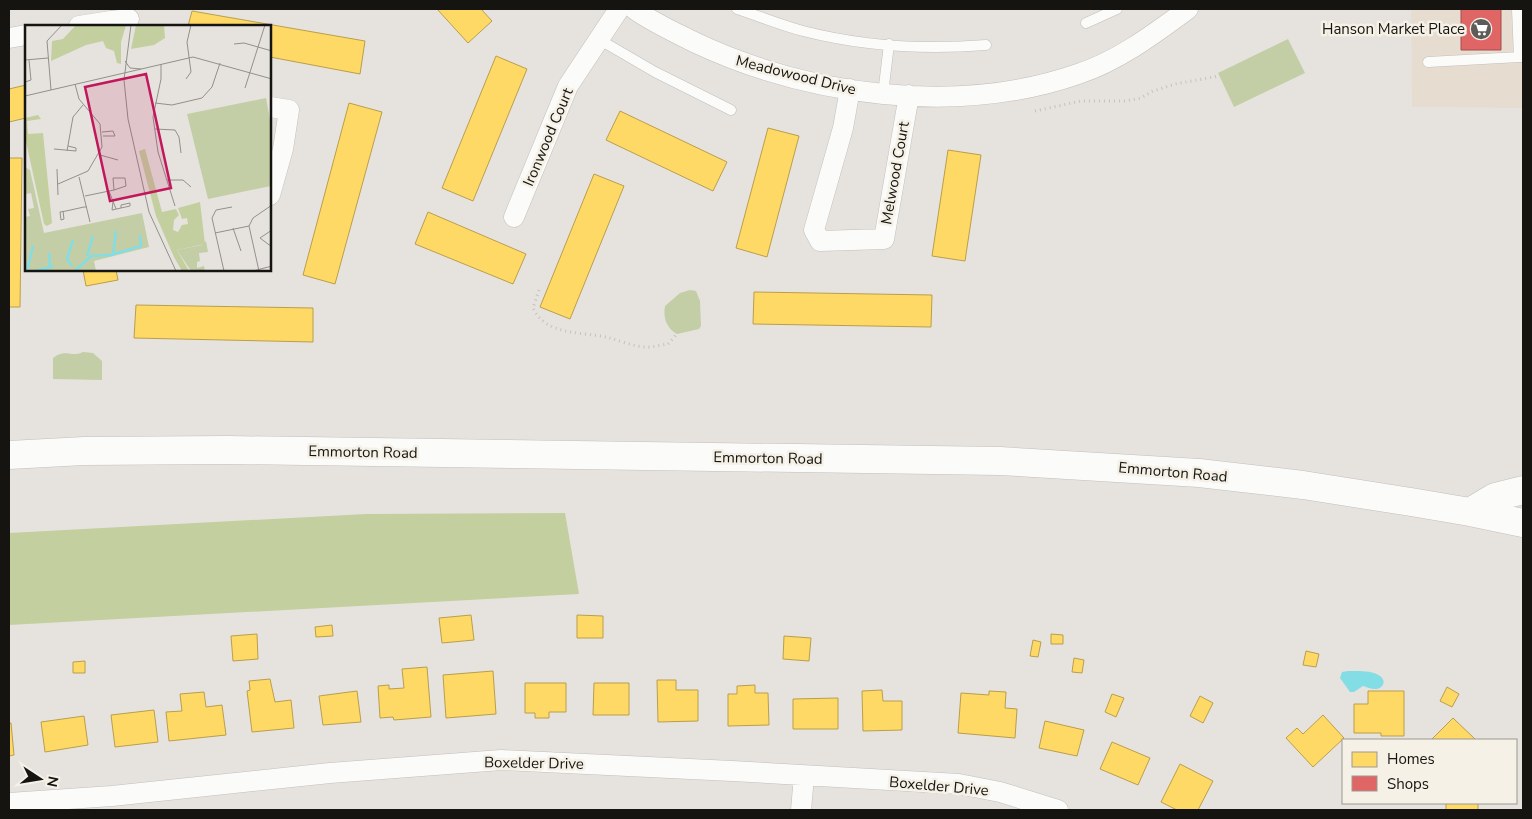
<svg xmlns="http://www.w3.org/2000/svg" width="1532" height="819" font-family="'Nunito Sans',sans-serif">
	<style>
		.commercial { fill: #e6ddd0 }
		.green { fill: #c3cea6 }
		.forest { fill: #c3cf9f }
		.water { fill: #83dde5 }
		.homes { fill: #ffd966; stroke: #b99e4c }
		.shops { fill: #e06666; stroke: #a34d4c }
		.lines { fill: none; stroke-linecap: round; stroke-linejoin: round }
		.lane-casing { stroke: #c2bfbb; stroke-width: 11 }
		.street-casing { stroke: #c2bfbb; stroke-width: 21 }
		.secondary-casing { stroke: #c2bfbb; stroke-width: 29 }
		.path { stroke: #c2c2c0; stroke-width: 3; stroke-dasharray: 1 4; stroke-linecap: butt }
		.lane { stroke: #fbfbfa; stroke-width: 10 }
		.street { stroke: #fbfbfa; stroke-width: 20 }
		.secondary { stroke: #fbfbfa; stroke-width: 28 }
		.labels { text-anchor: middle; stroke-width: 5; stroke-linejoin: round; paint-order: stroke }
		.poi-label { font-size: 15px; fill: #151410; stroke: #f6f1e7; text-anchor: end }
		.street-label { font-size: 15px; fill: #151410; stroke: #f6f1e7 }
		.inset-river { fill: none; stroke: #83dde5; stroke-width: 2.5 }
		.inset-road { fill: none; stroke: #92908c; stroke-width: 1 }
		.view { fill: #c2185b; fill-opacity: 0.15; stroke: #c2185b; stroke-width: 2.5 }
		.inset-edge { fill: none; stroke: #151410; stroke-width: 2.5 }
	</style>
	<rect width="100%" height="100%" fill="#e6e3de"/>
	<!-- commercial -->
	<path class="commercial" d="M1411,9H1523V108L1412,107Z"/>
	<!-- green -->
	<path class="green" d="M1288,39L1305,73L1234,107L1218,73Z
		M690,290L696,291L700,301L701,326L699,329L677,334C666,328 663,317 665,306L680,293Z
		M83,352L93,353L102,361V380L53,379V358C66,348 71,358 83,352Z"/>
	<!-- forest -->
	<path class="forest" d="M565,513L579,594L9,625V533L366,514Z"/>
	<!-- water -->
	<path class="water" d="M1348,671C1358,671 1372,670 1380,676C1387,681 1383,689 1375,689C1371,689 1367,687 1363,686L1354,692H1350L1340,678L1342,672Z"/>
	<!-- homes -->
	<path class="homes" d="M437,9H481L492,21L468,43Z
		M192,11L365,41L360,74L270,57V26H188Z
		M496,56L527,69L473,201L442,188Z
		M26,85V118L9,122V89Z
		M349,103L382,112L335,284L303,275Z
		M620,111L727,162L713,191L606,140Z
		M768,128L799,136L767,257L736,248Z
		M948,150L981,155L965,261L932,256Z
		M9,158H22L20,307H9Z
		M594,174L624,186L570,319L540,307Z
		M428,212L526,254L513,284L415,244Z
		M83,270H116L118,280L86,286Z
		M754,292L932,295L931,327L753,324Z
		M136,305L313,308V342L134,338Z
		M471,615L474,640L442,643L439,618Z
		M577,615L603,616V638H577Z
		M332,625L333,636L316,637L315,627Z
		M257,634L258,659L233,661L231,636Z
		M1051,634L1063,635V644H1051Z
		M784,636L811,638L809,661L783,659Z
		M1033,640L1041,642L1038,657L1030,656Z
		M1306,651L1319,654L1316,667L1303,665Z
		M1074,658L1084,660L1082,673L1072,672Z
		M85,661V673H73V662Z
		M427,667L431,717L394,720L393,717L380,718L378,686L389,685V689L404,688L402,669Z
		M493,671L496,714L446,718L443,675Z
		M270,679L275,702L291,700L294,728L252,732L247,691L250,690L249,681Z
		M657,680H676V690H698V721L658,722Z
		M525,683H566V712H549V718H535V713H525Z
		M594,683H629V715H593Z
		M755,685V693H768L769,725L728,726V694H737V686Z
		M1447,687L1459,694L1452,707L1440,701Z
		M882,690L883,701H902V730L863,731L862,691Z
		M357,691L361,722L323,725L319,696Z
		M989,691L1006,692L1005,708L1017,709L1015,738L958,733L961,693L989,695Z
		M1368,691H1404V736H1381V733H1354V704H1368Z
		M204,692L206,707L222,705L226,735L169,741L166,712L182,711L180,694Z
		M1112,694L1124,698L1116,717L1105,712Z
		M1200,696L1213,703L1203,723L1190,716Z
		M838,698V729H793V699Z
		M154,710L158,742L115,747L111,715Z
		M1323,715L1344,738L1313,767L1286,738L1297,728L1303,734Z
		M84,716L88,745L45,752L41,722Z
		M1453,718L1476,740H1431Z
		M1045,721L1084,730L1077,756L1039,748Z
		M9,723H11L14,755L9,756Z
		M1112,742L1150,758L1138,785L1100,769Z
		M1180,764L1213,781L1198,810H1177L1161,802Z
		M1446,803H1478V810H1446Z"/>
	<!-- shops -->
	<path class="shops" d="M1461,9H1501V50H1461Z"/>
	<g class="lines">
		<!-- lane casing -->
		<g class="lane-casing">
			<path id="lane" d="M737,9C759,16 780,25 803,31C862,46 925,50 986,45
				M1517,9L1519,57H1523
				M1086,23L1117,9
				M600,40L655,72L731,110
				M1428,62L1519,57
				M883,94L889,44"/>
		</g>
		<!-- street casing -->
		<g class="street-casing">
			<path id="street" d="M634,9C652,22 674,32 694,42C808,96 957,116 1078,74C1118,61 1154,34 1188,9
				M79,26L111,21L129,19
				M9,38L26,35
				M850,89L843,128L814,230L820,241L884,239L909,95
				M270,107L289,110L283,149L270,195
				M514,217L568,86L619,9
				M9,803L112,796L330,773L501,760L732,771L959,784L1000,792L1058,810
				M801,810L804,776"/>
		</g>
		<!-- secondary casing -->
		<g class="secondary-casing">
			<path id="secondary" d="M9,455L84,451L228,450L1000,461L1199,473L1303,485L1411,502L1470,512L1523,523
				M1470,512L1495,497L1523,490"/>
		</g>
		<!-- path -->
		<path class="path" d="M1035,111L1081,101H1125L1141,98L1153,91L1175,84L1219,76
			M539,290L533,308C545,335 581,332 606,337C618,340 632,346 644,347C651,348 660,345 668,344L677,334"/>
		<!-- lane -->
		<use href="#lane" class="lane"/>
		<!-- street -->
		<use href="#street" class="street"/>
		<!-- secondary -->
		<use href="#secondary" class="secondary"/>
	</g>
	<!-- icons -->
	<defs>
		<g id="supermarket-disc" transform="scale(1.125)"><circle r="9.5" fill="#5e5c58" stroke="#f6f1e7"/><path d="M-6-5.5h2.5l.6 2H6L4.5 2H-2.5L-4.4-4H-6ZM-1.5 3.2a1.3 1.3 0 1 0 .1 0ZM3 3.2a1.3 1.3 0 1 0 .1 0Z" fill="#fff"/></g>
	</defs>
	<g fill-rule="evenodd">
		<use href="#supermarket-disc" x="1481" y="29"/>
	</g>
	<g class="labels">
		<!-- poi labels -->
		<g class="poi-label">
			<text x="1465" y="34">Hanson Market Place</text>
		</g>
		<!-- street labels -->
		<g class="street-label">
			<text transform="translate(796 75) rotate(14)" y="5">Meadowood Drive</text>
			<text transform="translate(548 137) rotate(-67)" y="5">Ironwood Court</text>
			<text transform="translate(895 173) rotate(-80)" y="5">Melwood Court</text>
			<text transform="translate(363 452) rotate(1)" y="5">Emmorton Road</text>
			<text transform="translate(768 458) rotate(1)" y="5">Emmorton Road</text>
			<text transform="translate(1173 472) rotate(5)" y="5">Emmorton Road</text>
			<text transform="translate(534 763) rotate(1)" y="5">Boxelder Drive</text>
			<text transform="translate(939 786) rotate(5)" y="5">Boxelder Drive</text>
		</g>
	</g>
	<!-- overview -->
	<g transform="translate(25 25)">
		<rect width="246" height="246" fill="#e6e3de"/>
		<path d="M241,73L246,100V161L183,174L162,89ZM0,142L5,145L19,208L117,188L124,222L69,236L71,246H0V192L5,191L3,184L9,183L6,168L1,169ZM181,216L183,227L174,228L175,236L172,237V243L179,241L180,246H166L152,225L177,220Z" fill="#c3cea6"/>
		<path d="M51,0H101L96,17V39L92,38L89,26L81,23L78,16L61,20L26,36L27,16L38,14ZM111,0H139L140,13L129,20L106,24ZM13,90L16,94L2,96L3,109L18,108L27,198L22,201L19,199L0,112V93ZM120,124L137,187L151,184L154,190L149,195L148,205L153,207L157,200L163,199L162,193L157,194L153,183L175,177L180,219L152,225L164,246H157L149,232L131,191L114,126Z" fill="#c3cf9f"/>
		<path class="inset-river" d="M24,228L25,242L28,241M88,229L91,206M62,231L68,211M47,241L42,234L48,215M2,246L8,221M10,246L26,242M50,246L66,231L86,230L116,221L115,210"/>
		<path class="inset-road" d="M106,0L99,55L103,94L124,187L151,246M209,19L219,18L247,26M0,35L23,33M100,36L105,43L116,44M136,39V54L128,92L133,127L150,181M161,54L166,47L162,17L166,0M0,57L6,55L4,35M220,63L240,0M26,65L22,16L37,0M0,71L168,32L247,54M130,78L147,80L177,73L187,62L195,38M130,104L150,105L154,112L156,128M77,107L88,106L90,111H78M29,124L51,126V123L43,121M42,126L48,92L58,80M75,130L93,135M32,144L33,170M54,152L65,197M142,155H158L166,162M33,159L63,146L77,122L75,99L54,74L50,59M84,166L91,184M60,171L89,165L101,161L100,153H88L89,165M88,177L87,185L105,181V178L96,180V183M38,186L39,194L36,195L35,187L41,186L59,182H62M208,203L216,226M247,205L235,213L247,222M190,208L224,201M199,246L187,193L191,185L207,182M228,246L247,241M234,246L224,201L228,193L247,180"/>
		<path class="view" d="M121,49L146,163L85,176L60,62Z"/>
		<rect width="246" height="246" class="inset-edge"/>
	</g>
	<!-- border -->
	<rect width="1532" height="819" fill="none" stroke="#151410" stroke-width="20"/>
	<!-- legend -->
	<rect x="1342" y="739" width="175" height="65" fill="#f6f1e7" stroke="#9c9991"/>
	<rect x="1352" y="752" width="25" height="15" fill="#ffd966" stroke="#9c9991"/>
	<text x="1387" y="764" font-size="15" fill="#151410">Homes</text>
	<rect x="1352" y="776" width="25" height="15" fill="#e06666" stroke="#9c9991"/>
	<text x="1387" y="789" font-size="15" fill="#151410">Shops</text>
	<!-- north arrow -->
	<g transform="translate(40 779) rotate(102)" stroke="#f6f1e7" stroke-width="4" paint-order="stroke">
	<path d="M0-4L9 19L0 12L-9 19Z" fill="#151410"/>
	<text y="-8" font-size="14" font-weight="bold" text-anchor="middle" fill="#151410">N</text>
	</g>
</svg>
